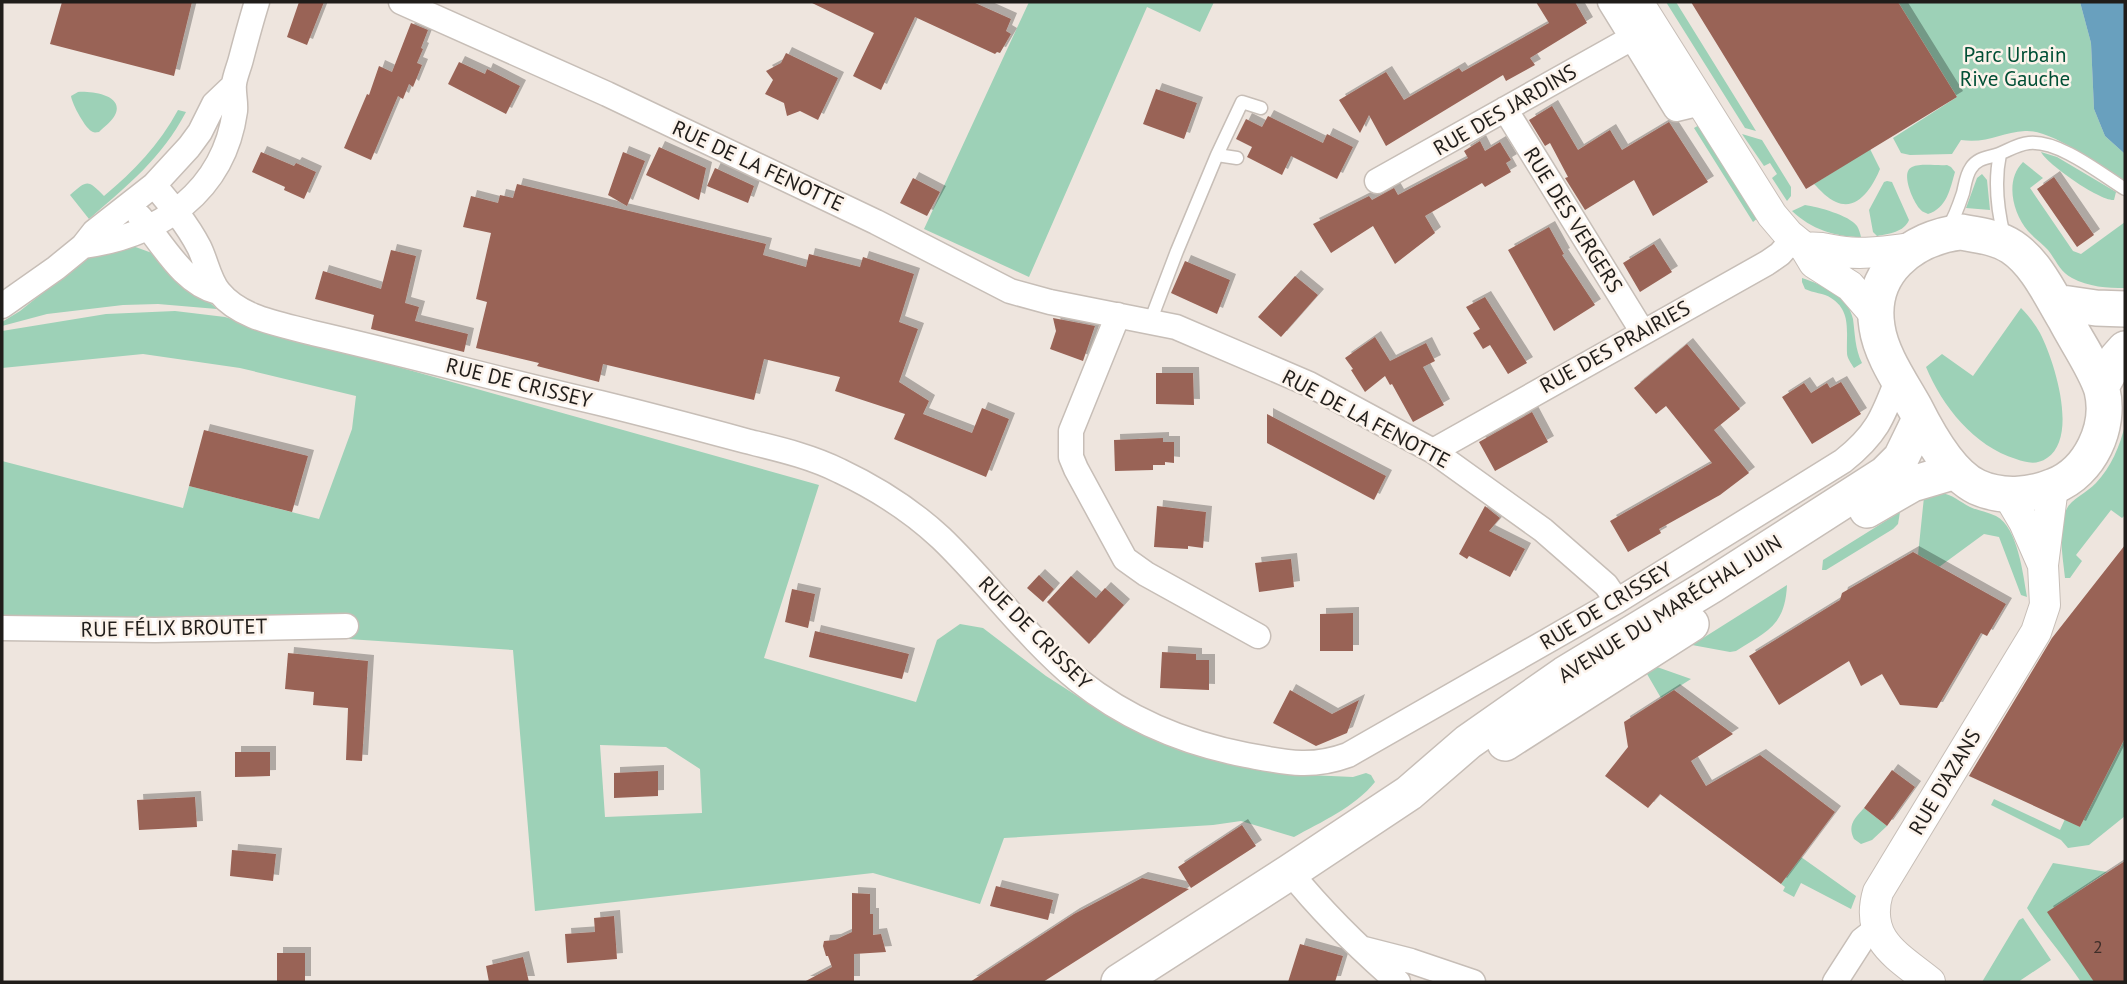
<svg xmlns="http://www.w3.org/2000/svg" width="2127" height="984" font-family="'PT Sans',sans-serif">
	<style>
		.green { fill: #9dd1b7; fill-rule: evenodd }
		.water { fill: #69a0be }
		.building { fill: #996356; filter: url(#shadow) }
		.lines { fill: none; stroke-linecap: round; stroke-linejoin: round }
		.service-casing { stroke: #c7beb7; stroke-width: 15 }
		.minor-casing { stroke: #c7beb7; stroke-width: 27 }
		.tertiary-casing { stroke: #c7beb7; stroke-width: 32 }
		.secondary-casing { stroke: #c7beb7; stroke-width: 38 }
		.service { stroke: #fff; stroke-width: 12 }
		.minor { stroke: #fff; stroke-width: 24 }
		.tertiary { stroke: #fff; stroke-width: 30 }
		.secondary { stroke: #fff; stroke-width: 35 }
		.labels { text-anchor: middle; stroke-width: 5; stroke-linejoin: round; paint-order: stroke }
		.number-label { font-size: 18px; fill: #3e2e29 }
		.park-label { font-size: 21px; fill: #004f35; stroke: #fcf3eb }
		.street-label { font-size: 21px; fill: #201d1a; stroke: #fcf3eb }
	</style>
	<defs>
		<filter id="shadow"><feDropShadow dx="6" dy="-6" stdDeviation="0" flood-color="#0004"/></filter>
	</defs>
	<rect width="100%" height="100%" fill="#eee5de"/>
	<!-- green -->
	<path class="green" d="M1029,2H1214L1200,32L1147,7L1029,277L924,229Z
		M1666,2H1676L1756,131L1745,128Z
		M1898,2H2080L2091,43L2094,109L2105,136L2125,154V182C2101,167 2052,129 2025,131C2002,132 1987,144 1961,140L1952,154L1910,155L1901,153L1893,138L1957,97Z
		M78,92C91,91 125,95 115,115C112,121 104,127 99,132C97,132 95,133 93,132C86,130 72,104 71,96Z
		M178,110L186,112C161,159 128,185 89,219L70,195C88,179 88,180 104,196C134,171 159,145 178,110Z
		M1701,124L1759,217L1753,222L1694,128Z
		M1742,134L1762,140L1791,187V196L1787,201L1772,178L1777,174L1770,163L1764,166Z
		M1870,149L1880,169C1873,186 1858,212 1836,202C1828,199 1820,190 1814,184Z
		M2041,152L2057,157L2116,192L2114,200C2100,201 2048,165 2041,152Z
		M2023,162L2043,178L2030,188L2073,251L2081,254L2125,222V288C2108,288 2088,287 2072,278C2060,272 2056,260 2048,250C2042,243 2034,238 2028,231C2012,212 2005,180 2023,162Z
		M1947,165L1951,167L1955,172C1950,189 1947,208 1928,214C1924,212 1922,212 1919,208C1913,201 1900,172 1912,167C1921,163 1937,166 1947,165Z
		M1982,174L1987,180L1990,210L1966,208L1977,178Z
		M1887,181L1892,182L1909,220C1904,232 1889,234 1877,236L1873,232L1869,210L1884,182Z
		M1805,205C1818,207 1849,215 1857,226C1859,229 1860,233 1861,237C1835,237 1811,229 1792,211Z
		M130,245L152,253L159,258L217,309L158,304L123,305L47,314L2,326V322L20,311L85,259L100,250Z
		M1802,278C1822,285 1848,295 1853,319C1855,334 1855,349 1862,363L1854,368C1851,363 1847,358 1847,353C1846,333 1852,311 1831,298C1824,293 1813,293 1805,289L1802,282Z
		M2021,308C2028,315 2035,324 2040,333C2054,360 2079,437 2047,458C2037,465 2027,463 2016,459C1974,446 1942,406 1926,367L1942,354L1973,376Z
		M175,311L225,317L284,335L819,485L764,658L916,702L937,640L960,624L983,628L1046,676L1113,719L1309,775L1353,777L1366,773L1371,775L1375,782C1355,807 1321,822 1294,837L1241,821L1213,825L1004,838L980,904L873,873L535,911L513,650L2,616V461L183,508L189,486L319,519L352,429L356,396L240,368L143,354L2,368V331L106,314ZM600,745L666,747L700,769L702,813L605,817Z
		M2125,425V515L2122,518L2111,510L2076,555L2082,561L2070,578H2065C2063,558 2058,533 2065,513C2069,499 2086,494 2096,483C2111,467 2120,446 2125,425Z
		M1941,493C1952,494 1960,502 1970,507C1979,511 1988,512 1996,516C2018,527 2023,575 2027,597L2021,595L1999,537L1984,534L1939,567L1918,555L1924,497Z
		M1900,512L1898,524L1893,529L1826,570H1822L1823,560Z
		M1787,585C1785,626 1767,631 1736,651L1730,652L1692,645Z
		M1657,667L1691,679L1661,698L1647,674Z
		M2125,738V816L2089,845L2068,848L2061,840L1991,805L1994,799L2060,830L2065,819L2080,827Z
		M1864,808L1887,826L1872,840L1861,844L1854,839C1847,825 1855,818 1864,808Z
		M1801,857L1856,896L1851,909L1801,883L1794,897L1783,891L1785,887L1781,884Z
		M2053,863L2107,872L2048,912L2094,982H2081C2064,956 2044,934 2027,908Z
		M2023,918L2051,960L2018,982H1982L2019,920Z"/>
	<!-- water -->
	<path class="water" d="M2080,2H2125V154L2105,136L2094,109L2091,43Z"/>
	<!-- building -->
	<path class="building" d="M62,2H192L174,76L50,44Z
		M299,2H324L307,45L287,37Z
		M810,2H973L1011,19L1006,31L1011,34L1000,53L997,52L995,54L915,17L881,90L853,76L874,33Z
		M1536,2H1575L1587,23L1530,58L1535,65L1506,81L1503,75L1386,146L1369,115L1360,133L1339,100L1386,72L1404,100L1459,68L1462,72L1549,23Z
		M1691,2H1898L1957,97L1806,189Z
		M411,23L428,30L421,48L423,49L417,63L422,65L413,87L409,84L403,99L398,96L371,160L344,148L367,94L369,95L379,66L392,72Z
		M786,53L838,78L818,120L800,111L787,116L784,103L765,94L773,80L766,71L781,63Z
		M459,62L485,74L487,69L520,86L506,114L448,84Z
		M1156,89L1197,103L1184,139L1143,124Z
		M1552,106L1578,150L1610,130L1622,150L1669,122L1708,182L1653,216L1634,180L1585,210L1565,178L1568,177L1550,143L1545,146L1529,120Z
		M1268,116L1323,143L1327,134L1353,147L1337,179L1291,156L1282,175L1247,157L1252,147L1236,139L1246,119L1262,127Z
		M1480,141L1485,151L1500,142L1511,160L1506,163L1511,172L1485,187L1482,183L1425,216L1435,233L1395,264L1373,226L1331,253L1313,224L1369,196L1372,200L1394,188L1398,195L1468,158L1464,151Z
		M659,147L706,168L699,200L646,175Z
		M261,152L294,166L296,163L316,172L304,199L284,190L285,187L252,172Z
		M623,152L645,161L627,206L608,195Z
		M715,168L754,186L748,203L707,186Z
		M2054,177L2094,235L2077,247L2037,189Z
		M913,178L940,192L927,216L900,203Z
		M517,184L766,244L763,255L806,267L809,254L860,267L863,257L914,274L899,322L918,329L899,382L929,401L923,414L972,433L982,408L1009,419L986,477L894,439L905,414L835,391L840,377L764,359L754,400L603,364L599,382L537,366L539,363L476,348L487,302L476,299L491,233L463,227L471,196L498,203L500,195L513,198Z
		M1549,227L1564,254L1562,255L1595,305L1554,331L1508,250Z
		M1654,244L1672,272L1640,292L1623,263Z
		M391,250L416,256L405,303L419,307L415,321L468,334L464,352L371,329L374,315L315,299L323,271L381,289Z
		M1185,261L1230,280L1217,314L1171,293Z
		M1295,276L1318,295L1281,337L1258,317Z
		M1485,297L1527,363L1508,374L1490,345L1483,349L1473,333L1480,329L1466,307Z
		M1053,318L1095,326L1083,361L1050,349L1056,331Z
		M1375,337L1390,361L1426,343L1435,361L1423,367L1444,405L1413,422L1392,384L1390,385L1385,376L1365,392L1351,370L1353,369L1345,358Z
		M1687,344L1740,409L1714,430L1749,473L1720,495L1659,529L1661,533L1628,552L1610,521L1712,463L1666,406L1656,414L1634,388Z
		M1156,373H1193L1194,405L1156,404Z
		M1841,382L1861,414L1812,444L1782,397L1804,383L1811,393L1827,383L1830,388Z
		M1532,412L1548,442L1495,471L1479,442Z
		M1267,414L1386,476L1374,500L1267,443Z
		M204,430L308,456L292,512L189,486Z
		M1163,438V442H1174V463L1165,462V465H1153V470L1115,471L1114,440Z
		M1157,506L1206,512L1203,548L1188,546V549L1154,547Z
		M1485,506L1500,518L1489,531L1525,549L1510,577L1469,556L1467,559L1459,554Z
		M2125,545V738L2080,827L1969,776L2052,638Z
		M1913,552L2006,604L1987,636L1981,633L1937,708L1900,705L1882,674L1861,686L1849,661L1779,705L1749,656L1840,600L1842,593Z
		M1291,559L1294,587L1259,592L1255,563Z
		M1039,575L1054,589L1043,602L1027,588Z
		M1071,576L1096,598L1105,588L1124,605L1089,644L1047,602Z
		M792,589L815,594L808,628L785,622Z
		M1353,613V651H1320V614Z
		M815,631L909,654L902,679L809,657Z
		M1162,652L1196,654V660H1209V690L1160,688Z
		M288,653L368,661L362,761L346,760L348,708L313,705L314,692L285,689Z
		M1290,690L1332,714L1359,700L1347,733L1316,746L1273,723Z
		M1674,690L1733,734L1691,761L1706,786L1760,755L1835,812L1781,884L1660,794L1648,808L1605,776L1628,747L1624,722Z
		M235,752H270V776L235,777Z
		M1892,770L1915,787L1887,826L1864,808Z
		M658,771V796L614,798V773Z
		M195,797L197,827L139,830L137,800Z
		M1242,825L1256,846L1191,888L1178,867Z
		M232,850L276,854L273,881L230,876Z
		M2125,861V982H2094L2047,912Z
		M1142,878L1189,889L1043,982H970L1074,914Z
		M996,886L1053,900L1048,920L990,906Z
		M852,893L870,894V914H873V935L881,934L886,952L854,954V982H804L832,967L828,956H826L823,946L824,941L835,940L852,932Z
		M614,916L617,959L567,963L565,934L595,932L594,918Z
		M1300,944L1343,956L1335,982H1288Z
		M277,953H305V982H277Z
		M523,957L529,982H489L486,966Z"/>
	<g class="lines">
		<!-- service casing -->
		<g class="service-casing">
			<path id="service" d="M2000,154C1994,182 1997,208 2004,236
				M1217,155L1242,102L1261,108
				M1948,228C1955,217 1959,205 1963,193C1965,185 1966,175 1971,168C1978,157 1989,158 1999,154C2009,150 2018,144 2029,143C2059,140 2101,174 2125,189
				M1150,322L1177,251L1217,155L1237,158"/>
		</g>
		<!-- minor casing -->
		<g class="minor-casing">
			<path id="minor" d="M401,2L607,94L876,222L1010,291L1050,302L1176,327L1309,384L1433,451L1543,530L1606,585L1617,601
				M1610,2L1676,109L1701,103
				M1505,109L1642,331
				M1377,181L1632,38
				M154,185C171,205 187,224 199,247C206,261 209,280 219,292C241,319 281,324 313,333C409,355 504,381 600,403C649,415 698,428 746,441C778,449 810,456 840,471C876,488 912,511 941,538C988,583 1027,638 1078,680C1127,719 1184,743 1246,755C1284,762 1310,769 1348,755L1617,601L1843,461C1877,434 1883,417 1898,378
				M140,217C162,243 183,284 218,292
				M83,246C160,236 224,191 235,111C236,102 233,93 234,84C235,76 239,67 241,59C246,40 251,21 257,2
				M2,306L56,268L83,246L94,232L154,185L189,147L200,132L214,104L234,85
				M1118,315L1071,431V457L1076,469L1125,559L1146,574L1258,636
				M1433,451L1767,263L1780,254L1793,239
				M2,628L155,630L346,626
				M1290,872C1323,913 1359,948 1398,982
				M1364,949L1411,961L1473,982
				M1835,982L1862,940L1876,929"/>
		</g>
		<!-- tertiary casing -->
		<g class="tertiary-casing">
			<path id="tertiary" d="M1638,2L1772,215L1789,235L1805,248L1814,263L1850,286L1876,316
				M1805,248C1823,246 1828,250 1845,252C1867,255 1891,250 1914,248
				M2008,495L2024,522L2042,563
				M1930,982C1898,956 1864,940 1878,892L2036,632L2045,605L2043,565L2053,487"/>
		</g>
		<!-- secondary casing -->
		<g class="secondary-casing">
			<path id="secondary" d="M1961,232C1978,235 1997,237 2012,247C2036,263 2050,294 2065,319C2075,339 2096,369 2102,390C2111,427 2090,472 2054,486C2030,496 2001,498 1977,487C1950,474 1928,434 1915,408C1901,383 1881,355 1877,327C1868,272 1912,238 1961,232Z
				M2055,302L2096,308L2125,309
				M2101,387L2117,358L2125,349
				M1867,510L1912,484L1956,471
				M1505,743L1691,624
				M1119,982L1290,872L1409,793L1468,742L1565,674L1712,585L1885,474L1901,458L1920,419"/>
		</g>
		<!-- service -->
		<use href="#service" class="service"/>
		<!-- minor -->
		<use href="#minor" class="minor"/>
		<!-- tertiary -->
		<use href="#tertiary" class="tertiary"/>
		<!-- secondary -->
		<use href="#secondary" class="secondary"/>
	</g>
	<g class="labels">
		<!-- number labels -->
		<g class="number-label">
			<text x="2098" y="953">2</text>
		</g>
		<!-- park labels -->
		<g class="park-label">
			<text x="2015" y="62">Parc Urbain<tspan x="2015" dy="24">Rive Gauche</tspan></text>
		</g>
		<!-- street labels -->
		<g class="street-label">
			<text transform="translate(1505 110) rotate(-30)" y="7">RUE DES JARDINS</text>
			<text transform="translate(758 166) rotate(25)" y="7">RUE DE LA FENOTTE</text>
			<text transform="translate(1573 220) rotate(58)" y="7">RUE DES VERGERS</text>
			<text transform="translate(1615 347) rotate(-29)" y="7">RUE DES PRAIRIES</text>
			<text transform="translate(519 383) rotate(14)" y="7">RUE DE CRISSEY</text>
			<text transform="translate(1366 419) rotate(28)" y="7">RUE DE LA FENOTTE</text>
			<text transform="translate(1606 606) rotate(-31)" y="7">RUE DE CRISSEY</text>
			<text transform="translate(1670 609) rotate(-32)" y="7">AVENUE DU MARÉCHAL JUIN</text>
			<text transform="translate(174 628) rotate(-1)" y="7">RUE FÉLIX BROUTET</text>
			<text transform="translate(1035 633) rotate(45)" y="7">RUE DE CRISSEY</text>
			<text transform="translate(1945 782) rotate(-59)" y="7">RUE D'AZANS</text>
		</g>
	</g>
	<!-- border -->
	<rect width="2127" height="984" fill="none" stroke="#201d1a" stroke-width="7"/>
</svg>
